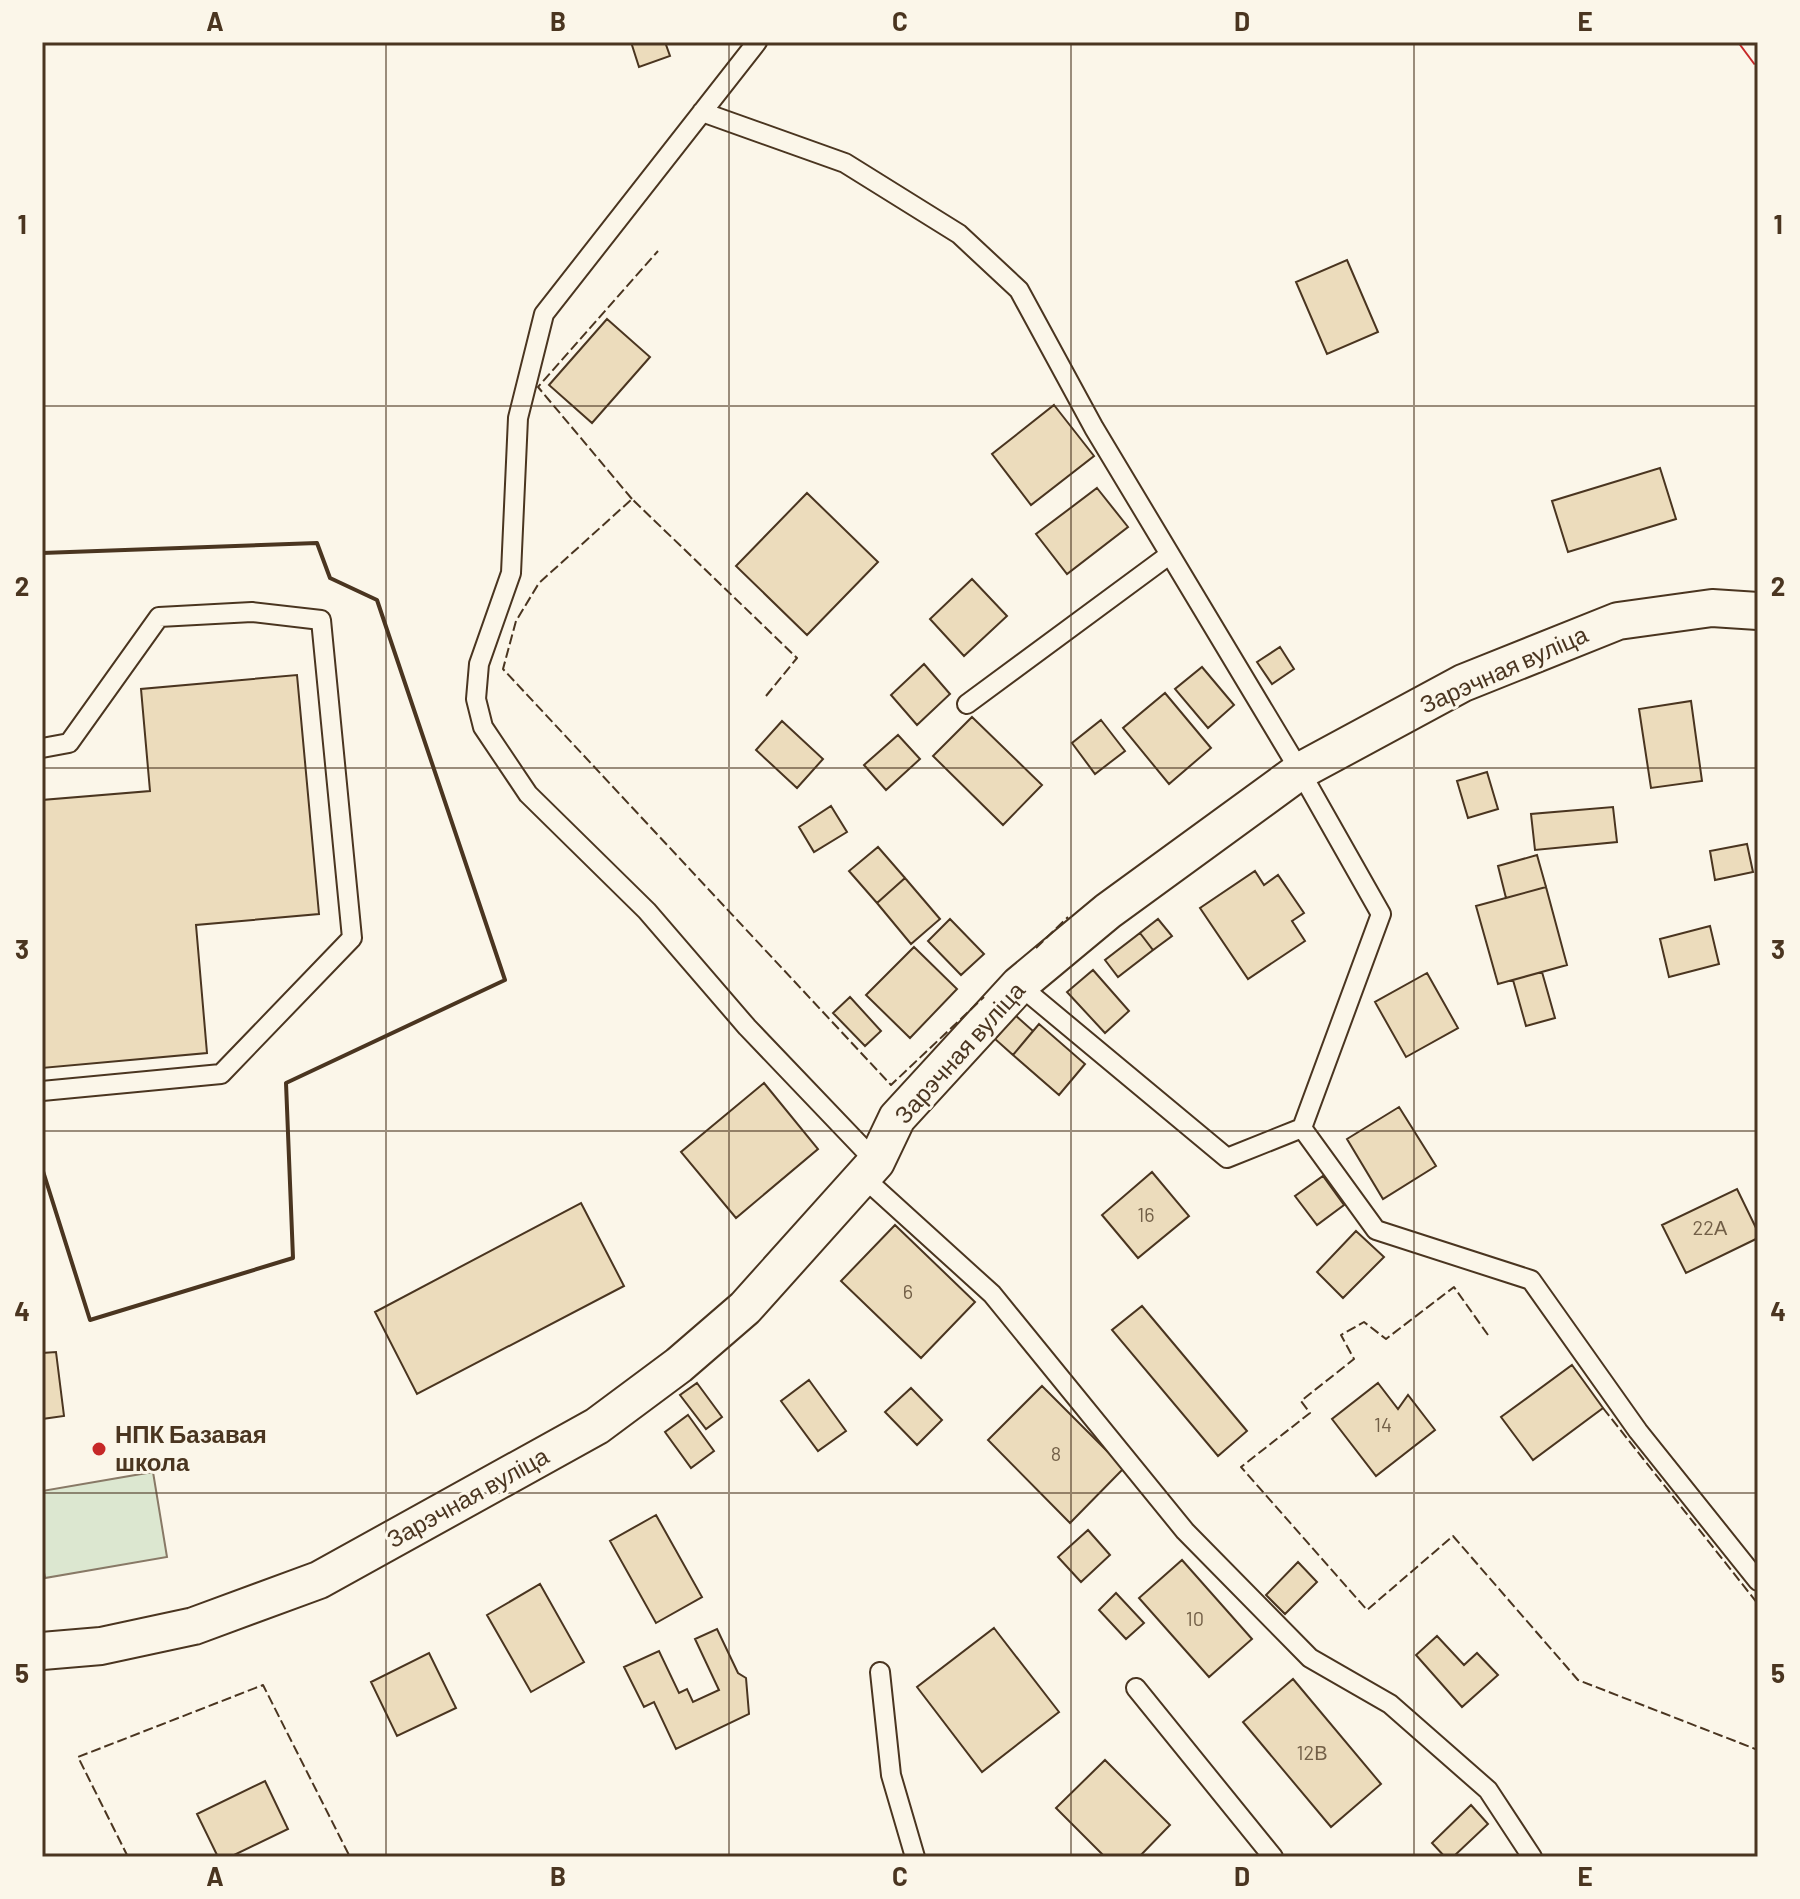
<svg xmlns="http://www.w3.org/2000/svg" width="1800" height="1899" font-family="Barlow,sans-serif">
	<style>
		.green { fill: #dce7d0; stroke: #887966; stroke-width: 2 }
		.building { fill: #ecdcbc; stroke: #4a3520; stroke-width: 2 }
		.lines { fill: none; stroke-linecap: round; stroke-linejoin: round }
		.service-casing { stroke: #4a3520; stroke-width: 22 }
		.minor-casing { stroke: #4a3520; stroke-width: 40 }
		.service { stroke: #fbf6e9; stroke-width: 18 }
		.minor { stroke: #fbf6e9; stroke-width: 36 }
		.fence { stroke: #4a3520; stroke-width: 2; stroke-dasharray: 10 4; stroke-linecap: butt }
		.wall { stroke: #4a3520; stroke-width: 4 }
		.power { stroke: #c62828; stroke-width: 2; stroke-dasharray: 28 6 4 6; stroke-linecap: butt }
		.grid { fill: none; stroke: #4a3520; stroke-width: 2; stroke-opacity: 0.55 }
		.poi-dot { fill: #c62828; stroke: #fbf6e9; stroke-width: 3 }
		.labels { text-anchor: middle; stroke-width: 6; stroke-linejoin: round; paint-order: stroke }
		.number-label { font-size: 20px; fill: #725f47 }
		.street-label { font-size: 24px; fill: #4a3520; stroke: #fbf6e9 }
		.poi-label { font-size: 24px; font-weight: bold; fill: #4a3520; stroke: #fbf6e9; text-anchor: start }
		.neatline { fill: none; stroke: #4a3520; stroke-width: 3 }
		.grid-label { font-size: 26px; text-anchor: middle; font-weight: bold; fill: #4a3520 }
	</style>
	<rect width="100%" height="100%" fill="#fbf6e9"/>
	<!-- green -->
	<path class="green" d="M153,1472L167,1557L45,1578L42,1562V1491Z"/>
	<!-- building -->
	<path class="building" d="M631,42H665L670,56L639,67Z
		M1347,260L1378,332L1327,354L1296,282Z
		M607,319L650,357L592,423L549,385Z
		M1054,405L1094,456L1031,505L992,454Z
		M1660,468L1676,519L1568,552L1552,501Z
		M1097,488L1128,527L1067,574L1036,534Z
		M807,493L878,562L807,635L736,566Z
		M972,579L1007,616L964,656L930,619Z
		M1280,647L1294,669L1272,684L1257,662Z
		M924,664L950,694L917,725L891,695Z
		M1202,667L1234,705L1208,728L1175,689Z
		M297,675L319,914L196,925L207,1053L42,1068V800L150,791L141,689Z
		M1165,693L1211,748L1169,784L1123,728Z
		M1691,701L1702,781L1651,788L1639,709Z
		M972,717L1042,785L1003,825L933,756Z
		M1101,720L1125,751L1095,774L1072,743Z
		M782,721L823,759L797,788L756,750Z
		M898,735L920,759L886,790L864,765Z
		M1487,772L1498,809L1468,818L1457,781Z
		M831,806L847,832L814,852L799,827Z
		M1613,807L1617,842L1535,850L1531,814Z
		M1747,844L1753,872L1715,880L1710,851Z
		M878,847L905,878L877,903L849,871Z
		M1537,855L1546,887L1506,898L1498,866Z
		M1255,871L1264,885L1278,875L1304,913L1292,921L1305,941L1248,979L1200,908Z
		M905,878L940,919L911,944L877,903Z
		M1546,887L1567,965L1498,984L1476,906Z
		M950,919L984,954L961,975L928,941Z
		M1158,919L1172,936L1153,950L1140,933Z
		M1710,926L1719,964L1669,977L1660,939Z
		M1140,933L1153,950L1118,977L1105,960Z
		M914,947L957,989L910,1038L866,995Z
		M1093,970L1129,1011L1105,1033L1067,992Z
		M1542,972L1555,1018L1526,1026L1513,980Z
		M1427,973L1458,1028L1406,1057L1375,1002Z
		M850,997L881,1031L865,1046L833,1013Z
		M1015,1015L1033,1031L1013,1055L995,1039Z
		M1039,1024L1085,1064L1059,1095L1013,1055Z
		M764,1083L818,1149L736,1218L681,1152Z
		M1399,1107L1436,1166L1383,1199L1347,1139Z
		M1152,1172L1189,1216L1138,1258L1102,1215Z
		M1323,1176L1344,1205L1317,1225L1295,1196Z
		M1737,1189L1758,1232V1238L1686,1273L1662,1225Z
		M581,1203L624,1286L417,1394L375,1312Z
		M895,1225L975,1302L921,1358L841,1281Z
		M1356,1231L1384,1257L1343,1298L1317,1272Z
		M1142,1306L1247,1431L1218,1456L1112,1330Z
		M56,1352L64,1416L42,1419V1353Z
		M1572,1365L1603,1408L1533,1460L1501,1417Z
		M809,1380L846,1431L818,1451L781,1401Z
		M697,1383L722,1417L706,1429L680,1395Z
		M1378,1383L1398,1409L1408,1395L1435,1430L1376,1476L1332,1419Z
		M1042,1386L1124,1468L1070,1523L988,1440Z
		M911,1388L942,1420L917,1445L885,1412Z
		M688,1415L714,1451L691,1468L665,1432Z
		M656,1515L702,1597L656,1623L610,1541Z
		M1088,1530L1110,1555L1081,1582L1058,1557Z
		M1182,1560L1252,1639L1209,1677L1139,1598Z
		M1298,1562L1317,1582L1285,1614L1266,1595Z
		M540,1584L584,1662L531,1692L487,1615Z
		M1116,1593L1144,1623L1126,1639L1099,1610Z
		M994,1628L1059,1712L982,1772L917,1687Z
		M717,1629L738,1673L746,1678L749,1714L676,1749L654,1702L644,1707L624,1667L659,1651L679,1693L687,1689L693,1702L719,1690L695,1639Z
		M1437,1636L1464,1665L1477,1653L1498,1675L1462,1707L1416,1655Z
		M429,1653L456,1708L397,1736L371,1682Z
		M1293,1679L1381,1784L1331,1827L1243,1722Z
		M1105,1760L1170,1825L1139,1857H1105L1056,1808Z
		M265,1781L288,1829L230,1857H218L197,1814Z
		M1471,1805L1488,1824L1453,1857H1445L1432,1843Z"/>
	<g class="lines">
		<!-- service casing -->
		<g class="service-casing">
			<path id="service" d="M757,42L544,314L518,418L511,573L479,664L476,699L483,727L528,794L647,911L747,1027L876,1162
				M702,112L845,163L959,234L1019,290L1094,428L1300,771L1381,914L1302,1128
				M967,704L1169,555
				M42,748L69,743L159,617L252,612L321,620L352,938L221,1074L42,1091
				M1019,985L1227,1158L1302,1128L1376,1230L1531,1280L1638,1431L1758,1581
				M863,1177L992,1294L1185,1531L1310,1658L1390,1704L1488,1790L1532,1857
				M880,1672L891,1775L915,1857
				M1136,1688L1273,1857"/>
		</g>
		<!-- minor casing -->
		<g class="minor-casing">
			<path id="minor" d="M42,1651L101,1646L194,1626L319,1580L597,1426L679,1365L745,1308L876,1162L897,1118L1019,985L1108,911L1300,771L1463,683L1618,621L1712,608L1758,611"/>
		</g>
		<!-- service -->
		<use href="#service" class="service"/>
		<!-- minor -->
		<use href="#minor" class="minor"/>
		<!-- fence -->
		<path class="fence" d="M632,499L538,387L658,251
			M766,696L797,658L632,499L539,583L516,621L503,669L891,1085L984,997
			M1036,948L1068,917
			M1488,1335L1454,1287L1386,1339L1364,1322L1341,1335L1354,1359L1301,1401L1310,1413L1241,1467L1367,1610L1453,1536L1578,1680L1758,1750
			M1603,1408L1758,1604
			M128,1857L78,1757L263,1685L350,1857"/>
		<!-- wall -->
		<path class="wall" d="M42,553L317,543L330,578L377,600L505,980L286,1083L293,1258L90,1320L42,1168"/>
		<!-- power -->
		<path class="power" d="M1738,42L1758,69"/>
	</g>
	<!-- grid -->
	<path class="grid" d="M386,42V1857M729,42V1857M1071,42V1857M1414,42V1857M42,406H1758M42,768H1758M42,1131H1758M42,1493H1758"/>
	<!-- markers -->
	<circle class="poi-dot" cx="99" cy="1449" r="8"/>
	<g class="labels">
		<!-- number labels -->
		<g class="number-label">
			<text x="1146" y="1222">16</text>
			<text x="1710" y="1235">22А</text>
			<text x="908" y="1299">6</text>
			<text x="1383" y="1432">14</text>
			<text x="1056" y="1461">8</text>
			<text x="1195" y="1626">10</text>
			<text x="1312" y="1760">12В</text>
		</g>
		<!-- street labels -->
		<g class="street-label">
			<text transform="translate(1504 670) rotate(-24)" y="8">Зарэчная вуліца</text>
			<text transform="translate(960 1053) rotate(-48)" y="8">Зарэчная вуліца</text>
			<text transform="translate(468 1498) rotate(-29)" y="8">Зарэчная вуліца</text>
		</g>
		<!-- poi labels -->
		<g class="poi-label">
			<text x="115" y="1443">НПК Базавая<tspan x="115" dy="28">школа</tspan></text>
		</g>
	</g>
	<!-- border -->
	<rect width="1800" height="1899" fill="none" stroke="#fbf6e9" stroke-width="88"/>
	<rect x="44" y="44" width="1712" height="1811" class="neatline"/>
	<g class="grid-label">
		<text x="215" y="31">A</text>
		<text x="558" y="31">B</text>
		<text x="900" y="31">C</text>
		<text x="1242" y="31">D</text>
		<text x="1585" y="31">E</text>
		<text x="22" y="234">1</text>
		<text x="1778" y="234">1</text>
		<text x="22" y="596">2</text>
		<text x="1778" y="596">2</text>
		<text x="22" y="959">3</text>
		<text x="1778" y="959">3</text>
		<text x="22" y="1321">4</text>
		<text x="1778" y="1321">4</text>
		<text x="22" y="1683">5</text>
		<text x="1778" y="1683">5</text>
		<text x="215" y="1886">A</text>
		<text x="558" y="1886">B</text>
		<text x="900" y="1886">C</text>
		<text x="1242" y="1886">D</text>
		<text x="1585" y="1886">E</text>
	</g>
</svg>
